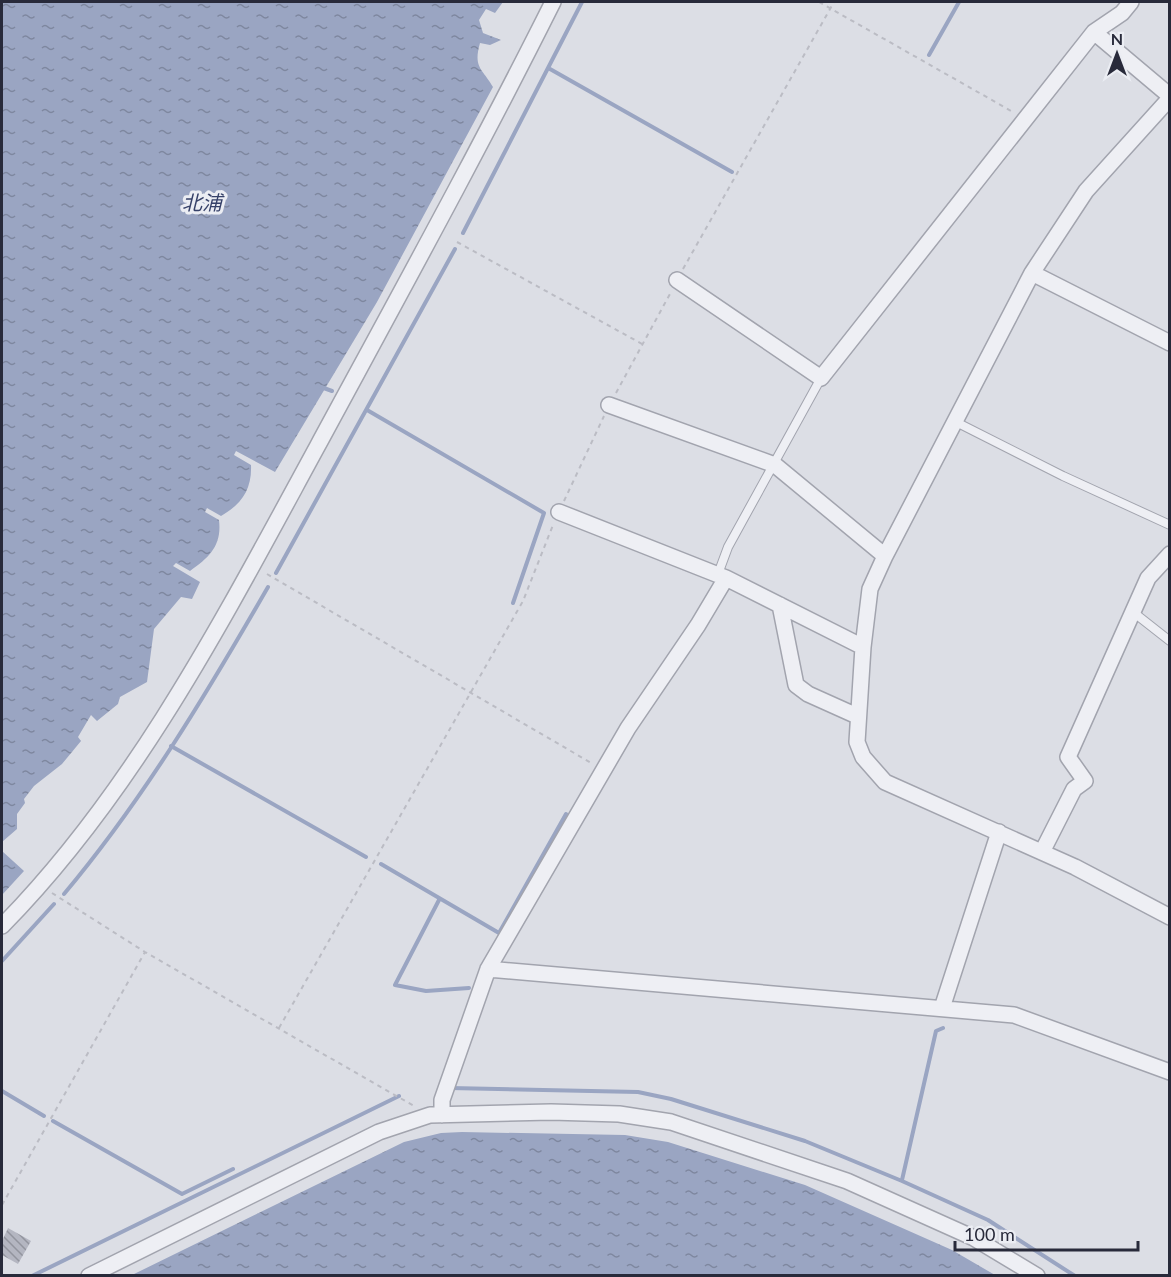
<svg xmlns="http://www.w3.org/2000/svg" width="1171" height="1277" font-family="Lato,'Noto Sans JP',sans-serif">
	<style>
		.water { fill: url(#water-ripples) }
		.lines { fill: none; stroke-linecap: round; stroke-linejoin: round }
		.stream { stroke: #9aa5c2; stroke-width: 4 }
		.building { fill: url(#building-back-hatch) }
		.lane-casing { stroke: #a2a4ae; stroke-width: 10 }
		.street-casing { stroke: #a2a4ae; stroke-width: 18 }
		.path { stroke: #bbbcc4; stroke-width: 2; stroke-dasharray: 4.5 4.5; stroke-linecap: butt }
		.lane { stroke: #eeeff4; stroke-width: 8 }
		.street { stroke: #eeeff4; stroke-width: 15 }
		.labels { text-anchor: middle; stroke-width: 6; stroke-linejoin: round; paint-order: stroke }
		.water-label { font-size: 20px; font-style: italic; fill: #364169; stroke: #ebedf3 }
	</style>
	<defs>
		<pattern id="water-ripples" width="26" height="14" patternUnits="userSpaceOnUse" patternTransform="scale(1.5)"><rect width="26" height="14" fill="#9aa5c2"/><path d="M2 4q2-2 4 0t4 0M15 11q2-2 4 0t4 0" fill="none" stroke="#7e879f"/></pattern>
		<pattern id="building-back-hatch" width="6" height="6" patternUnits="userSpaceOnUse" patternTransform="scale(1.5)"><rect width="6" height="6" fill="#b4b6c1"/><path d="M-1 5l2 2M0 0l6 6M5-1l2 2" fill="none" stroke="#92949e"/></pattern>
	</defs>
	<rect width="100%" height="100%" fill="#dcdee5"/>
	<!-- water -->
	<path class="water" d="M2,2H503L495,13L486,9L479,20L483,33L501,40L490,45L480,43C473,68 482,68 493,87L377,302L275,472L236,451L234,455L251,465C252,489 242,504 221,516L207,508L205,512L219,520C222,545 210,557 190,571L176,563L173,566L200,582L192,599L181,597L154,629L147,682L120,697L118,704L97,721L91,715L78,737L81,741L62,764L34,786L24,799L25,803L17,814V829L2,842Z
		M2,851L24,871L2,895Z
		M462,1132L625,1135L668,1142L805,1185L952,1250L995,1275H132L404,1142L441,1133Z"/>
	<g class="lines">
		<!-- stream -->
		<path class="stream" d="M929,55L959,2
			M550,69L732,172
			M463,233L582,2
			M321,387L332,391
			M367,410L544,513L513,603
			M276,573L455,249
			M171,746L366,857
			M381,864L499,933L566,814
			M64,894C143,800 207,693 268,587
			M439,900L395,985L426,991L469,988
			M2,961L54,904
			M450,1088L638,1092L671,1099L805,1141L902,1181L988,1220L1075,1276
			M2,1091L44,1116
			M53,1121L182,1194L233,1169
			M902,1180L936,1031L943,1028
			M32,1276L399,1096"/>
	</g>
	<!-- building -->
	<path class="building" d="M8,1228L31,1241L18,1264L2,1255V1241Z"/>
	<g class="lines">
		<!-- lane casing -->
		<g class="lane-casing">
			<path id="lane" d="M956,422L1063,476L1170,525
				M718,574L728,547L821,378
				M1133,612L1170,641"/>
		</g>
		<!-- street casing -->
		<g class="street-casing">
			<path id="street" d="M1094,32L1170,96
				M1170,98L1086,191L1032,273L885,556L870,589L863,647L857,742L863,757L885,782L1075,867L1170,917
				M1032,273L1170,343
				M677,280L821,378L1094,32L1122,13L1131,2
				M609,405L775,465L885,556
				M559,512L726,578L863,647
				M780,605L796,685L808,694L857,716
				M1042,852L1074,789L1085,781L1068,757L1148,578L1170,554
				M2,926C136,790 226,614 317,447C397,299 478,152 553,2
				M488,969L1014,1015L1170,1072
				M942,1008L999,832
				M442,1115V1100L488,969L628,728L698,625L726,578
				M89,1276L379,1132L430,1115L551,1112L619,1114L671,1122L847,1181L974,1238L1037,1276"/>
		</g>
		<!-- path -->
		<path class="path" d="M819,2L1013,112
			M457,242L644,345
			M683,269L834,2
			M616,393L671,292
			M564,501L604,416
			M267,574L593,764
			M52,893L145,952L414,1106
			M279,1028L523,601L553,525
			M2,1205L145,952"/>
		<!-- lane -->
		<use href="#lane" class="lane"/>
		<!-- street -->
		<use href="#street" class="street"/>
	</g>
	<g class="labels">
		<!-- water labels -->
		<g class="water-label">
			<text x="202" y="210">北浦</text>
		</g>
	</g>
	<!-- border -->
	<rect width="1171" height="1277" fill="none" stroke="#282a3a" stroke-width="6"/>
	<!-- north arrow -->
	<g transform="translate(1117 54)" stroke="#ebedf3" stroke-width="4.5" paint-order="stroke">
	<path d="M0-4.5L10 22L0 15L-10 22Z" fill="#282a3a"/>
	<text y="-9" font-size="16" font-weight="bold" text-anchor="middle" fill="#282a3a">N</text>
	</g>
	<!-- scale -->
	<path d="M955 1241v9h183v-9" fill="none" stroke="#282a3a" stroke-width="3"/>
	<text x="964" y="1241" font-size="18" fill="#282a3a" stroke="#ebedf3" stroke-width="4.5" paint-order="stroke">100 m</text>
</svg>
